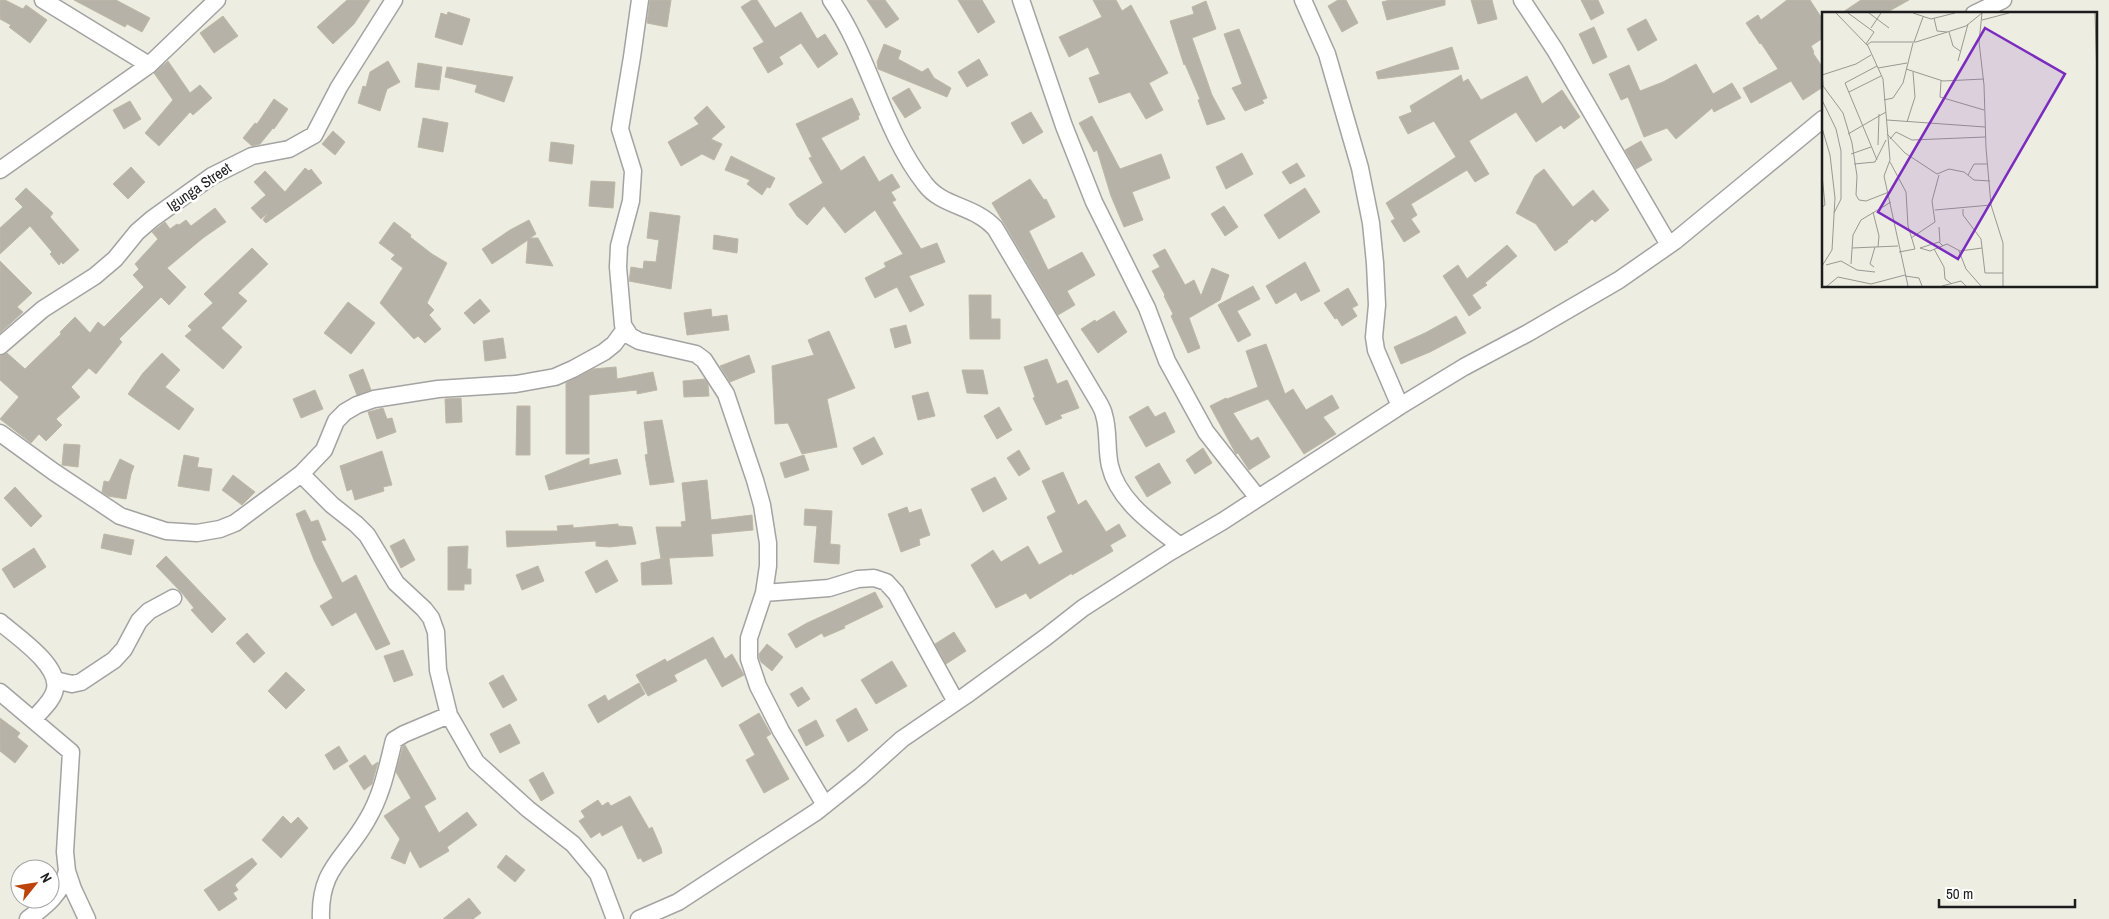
<svg xmlns="http://www.w3.org/2000/svg" width="2109" height="919" font-family="'Archivo Narrow',sans-serif">
	<style>
		.building { fill: #b6b2a8; stroke: #beb8a5 }
		.lines { fill: none; stroke-linecap: round; stroke-linejoin: round }
		.street-casing { stroke: #a3a3a3; stroke-width: 19 }
		.street { stroke: #fff; stroke-width: 16 }
		.labels { text-anchor: middle; stroke-width: 5; stroke-linejoin: round; paint-order: stroke }
		.street-label { font-size: 15px; fill: #1c1c1c; stroke: #fff }
		.inset-road { fill: none; stroke: #999993; stroke-width: 1 }
		.view { fill: #7b2cbf; fill-opacity: 0.15; stroke: #7b2cbf; stroke-width: 2.5 }
		.inset-edge { fill: none; stroke: #1c1c1c; stroke-width: 2.5 }
	</style>
	<rect width="100%" height="100%" fill="#edede2"/>
	<!-- building -->
	<path class="building" d="M0,0H5L23,9L26,5L47,20L30,43L9,27L11,25L0,19Z
		M74,0H116L150,18L142,32L127,24L125,27Z
		M347,0H370L354,24L333,44L317,27Z
		M650,0H671L667,27L647,23Z
		M752,0H757L775,28L801,12L817,39L825,34L838,54L818,68L801,43L779,57L783,64L768,73L753,48L764,42L741,7Z
		M867,0H885L899,19L886,28Z
		M958,0H982L995,22L978,33Z
		M1093,0H1116L1122,11L1131,5L1168,73L1149,83L1163,110L1146,119L1130,92L1099,103L1089,78L1100,74L1088,47L1069,57L1059,37L1102,17Z
		M1338,0H1346L1358,23L1342,32L1328,6Z
		M1390,0H1445V5L1387,20L1382,2Z
		M1471,0H1492L1497,19L1478,24Z
		M1581,0H1598L1604,13L1591,20Z
		M1787,0H1810L1823,20V38L1811,46L1814,52L1813,53L1823,68V87L1803,100L1791,81L1751,103L1743,88L1778,69L1761,43L1760,44L1746,23L1758,15L1761,20Z
		M1861,0H1909L1884,14H1840Z
		M1206,1L1216,29L1192,38L1212,95L1225,119L1207,125L1198,100L1200,99L1185,64L1184,65L1170,21L1194,14L1192,7Z
		M448,12L470,19L462,45L435,37L441,13L447,15Z
		M223,16L238,36L214,53L200,33Z
		M1646,19L1657,40L1638,51L1627,29Z
		M1594,27L1607,57L1593,64L1579,34Z
		M1239,29L1267,98L1262,100L1264,103L1245,111L1232,88L1242,84L1224,34Z
		M884,44L901,51L898,59L922,72L928,68L934,78L951,88L947,97L878,69L877,62Z
		M1452,47L1459,69L1378,79L1376,72Z
		M979,59L988,75L967,87L958,72Z
		M168,61L190,93L200,85L212,98L193,115L190,112L159,146L145,133L173,100L154,73Z
		M388,61L400,82L387,89L380,111L358,103L363,86L366,87L370,72Z
		M418,63L442,67L439,90L415,87Z
		M1696,64L1713,94L1732,83L1741,98L1714,112L1712,108L1676,139L1667,128L1644,137L1628,97L1621,100L1609,74L1629,65L1640,91L1663,82Z
		M447,67L513,77L504,102L475,92L477,85L445,77Z
		M1461,75L1463,82L1468,79L1481,100L1527,76L1542,104L1562,90L1580,117L1564,129L1561,125L1536,142L1516,112L1472,139L1469,141L1489,174L1475,182L1467,170L1411,204L1417,215L1411,219L1420,232L1404,242L1391,221L1395,219L1386,203L1456,157L1434,121L1408,134L1399,117L1412,112L1410,106Z
		M909,88L921,108L905,118L892,98Z
		M852,98L860,115L858,116L859,119L821,138L841,171L864,156L879,182L892,174L900,187L891,192L896,200L892,202L921,249L937,243L945,262L909,276L924,305L910,312L897,287L875,298L865,278L886,267L884,263L903,254L875,210L845,233L824,206L807,225L797,216L789,204L823,183L809,158L812,157L796,124Z
		M274,99L288,109L274,129L273,128L260,144L252,146L243,138L255,123L257,124Z
		M130,101L141,119L124,129L113,110Z
		M707,106L725,127L711,139L722,144L714,160L702,154L681,166L668,142L699,124L694,118Z
		M1031,112L1043,132L1023,144L1011,123Z
		M1092,116L1120,169L1161,154L1170,178L1132,192L1143,220L1124,227L1111,196L1097,150L1094,152L1079,123Z
		M423,118L448,123L443,152L418,147Z
		M333,131L345,142L335,155L322,144Z
		M1641,141L1652,160L1636,169L1625,150Z
		M551,142L574,145L572,164L549,161Z
		M1242,153L1253,174L1226,189L1216,167Z
		M731,156L775,178L770,188L767,187L762,195L747,184L750,180L725,170Z
		M1297,163L1305,176L1290,184L1282,172Z
		M131,167L145,182L128,199L113,184Z
		M305,168L309,171L311,169L322,183L266,223L263,220L268,213L261,219L251,208L266,195L254,182L265,171L285,192Z
		M1544,169L1573,207L1593,190L1609,210L1595,222L1592,219L1567,241L1568,242L1555,251L1536,224L1516,213L1535,176Z
		M1030,179L1044,200L1046,199L1055,217L1029,231L1048,270L1082,252L1095,275L1067,291L1075,305L1058,315L992,203Z
		M591,181L615,182L613,208L589,206Z
		M26,188L53,213L50,217L79,250L63,264L61,262L59,265L50,254L52,252L30,226L0,254V228L23,207L15,199Z
		M1305,188L1320,212L1279,239L1264,215Z
		M1224,206L1238,227L1225,236L1211,214Z
		M215,208L226,222L203,238L167,268L186,287L169,305L161,297L119,339L122,342L96,374L89,368L71,387L80,397L56,419L62,425L46,441L39,434L31,443L0,419L19,397L0,380V356L7,353L25,369L61,334L60,332L75,317L90,333L98,322L104,327L144,287L133,275L139,269L135,264L158,239L152,232L165,222L170,229L177,224L179,225L186,220L191,226Z
		M650,212L680,216L671,289L629,281L631,267L643,269L644,261L656,262L659,240L647,238Z
		M529,220L536,234L530,238H538L553,266L526,263L528,240L492,264L482,249L510,230Z
		M394,222L411,235L410,237L432,254L447,263L427,303L434,310L429,315L441,329L425,343L418,336L414,339L380,303L403,268L391,259L395,255L379,243Z
		M714,235L738,239L737,253L713,249Z
		M1507,245L1517,256L1485,283L1487,285L1472,295L1481,308L1469,316L1443,276L1458,265L1467,279Z
		M252,248L268,264L238,293L247,301L221,328L242,347L223,369L185,336L192,330L188,326L213,303L204,294Z
		M1165,249L1185,285L1194,280L1201,296L1212,268L1229,275L1220,300L1189,318L1200,348L1188,353L1171,316L1173,314L1164,296L1165,295L1152,271L1160,267L1153,255Z
		M0,261L32,293L17,307L23,312L0,333Z
		M1305,262L1320,291L1301,301L1296,292L1276,304L1266,286Z
		M1253,286L1260,299L1237,311L1251,335L1238,342L1218,305Z
		M1348,288L1358,305L1352,308L1357,316L1342,326L1337,318L1335,319L1324,303Z
		M969,295H991V319H1000V339H970Z
		M480,299L490,311L474,324L464,313Z
		M348,302L375,323L351,354L324,333Z
		M711,309L712,317L727,315L729,330L687,335L684,313Z
		M1114,311L1127,332L1098,353L1081,329L1095,320L1096,322Z
		M1456,316L1466,333L1430,352L1401,364L1394,347L1425,333Z
		M906,325L911,343L895,348L890,329Z
		M829,331L855,388L827,399L837,447L802,454L788,423L775,424L772,366L814,355L808,340Z
		M503,338L506,358L485,361L483,341Z
		M1266,344L1285,394L1293,389L1306,410L1332,395L1339,408L1323,417L1336,434L1304,454L1268,399L1233,413L1251,441L1258,437L1270,457L1249,470L1238,453L1236,454L1210,406L1226,398L1227,399L1258,387L1246,351Z
		M162,353L180,370L165,387L194,409L179,430L128,394L143,373Z
		M749,355L755,372L730,382L720,366Z
		M1047,359L1057,384L1067,380L1079,408L1060,415L1062,418L1046,425L1033,398L1035,397L1024,367Z
		M616,367L617,379L653,372L657,390L637,394V390L589,395V454H566V383L593,369Z
		M363,369L371,390L357,395L349,375Z
		M962,370H983L988,394L967,393Z
		M705,379L708,384L709,396L684,397L683,381Z
		M315,390L323,409L301,418L293,399Z
		M928,392L935,416L918,420L912,396Z
		M461,398L462,422L446,423L445,399Z
		M517,406H530V455H516Z
		M1148,406L1155,417L1165,412L1175,432L1146,447L1129,417Z
		M999,407L1012,430L997,439L984,416Z
		M383,408L387,419L392,418L396,432L377,439L368,412Z
		M662,420L674,482L650,485L645,455L648,454L644,422Z
		M874,437L883,454L862,465L853,448Z
		M64,444L80,445L78,467L62,465Z
		M1203,448L1212,463L1195,474L1186,460Z
		M1019,450L1030,469L1019,476L1007,458Z
		M382,451L392,485L383,487L384,491L355,500L352,489L347,491L340,466Z
		M184,455L199,458L197,467L212,469L209,491L178,486Z
		M804,455L809,470L785,478L780,463Z
		M589,458V465L617,459L621,474L549,490L545,476Z
		M120,459L134,466L131,474L126,499L108,496L102,492L104,481L109,482Z
		M1159,463L1171,483L1147,497L1135,477Z
		M1063,472L1078,505L1086,500L1106,532L1119,524L1126,536L1110,545L1113,551L1072,575V573L1030,599L1026,593L996,608L971,565L993,550L1001,562L1028,546L1039,565L1063,552L1047,517L1056,512L1042,481Z
		M233,475L255,492L242,505L222,490Z
		M995,477L1007,499L983,512L971,489Z
		M707,480L711,520L752,515L753,530L711,534L713,556L669,558L672,584L642,585L641,563L664,558L661,559L656,527H682L681,522L686,521L682,483Z
		M15,487L42,516L31,527L4,498Z
		M907,507L909,513L921,509L930,535L919,539L920,545L901,552L888,514Z
		M805,509L832,511L830,544L840,545L839,564L814,562L817,526L804,525Z
		M305,510L311,522L318,520L326,540L321,541L342,583L356,575L390,644L376,650L356,612L332,626L320,606L333,598L314,560L296,514Z
		M618,524V526L632,527L636,544L610,547L596,546V541L507,547L506,531H558L557,526L573,525V528Z
		M104,534L134,540L131,555L101,548Z
		M404,539L415,560L401,568L390,546Z
		M468,546L467,569H471V584H464V590H448V547Z
		M34,548L46,567L14,588L2,569Z
		M166,556L226,619L212,633L191,610L194,608L182,593L156,566Z
		M607,560L618,581L596,593L585,572Z
		M538,566L544,581L522,590L516,575Z
		M875,592L883,607L844,626L845,628L824,637L822,633L796,648L788,634L807,623Z
		M954,632L966,651L946,664L935,644Z
		M247,633L265,653L254,663L236,643Z
		M713,637L725,659L732,654L744,675L722,687L706,658L674,675L677,681L648,696L636,675L665,659L667,662Z
		M767,644L783,657L772,671L761,662L759,657V654Z
		M403,650L413,675L394,682L384,656Z
		M892,661L907,686L876,704L861,680Z
		M286,672L305,690L286,709L268,691Z
		M503,675L517,700L503,708L489,683Z
		M639,683L645,694L598,723L588,705L605,695L608,701Z
		M802,687L810,699L798,707L790,694Z
		M856,708L868,730L848,742L836,720Z
		M759,713L771,734L766,737L789,779L764,793L746,760L755,755L739,725Z
		M0,718L20,733L17,737L28,746L15,763L0,751Z
		M816,720L824,736L806,746L798,730Z
		M510,724L520,743L500,753L490,734Z
		M405,745L436,799L424,806L439,833L467,812L477,825L447,847L449,851L420,868L410,850L405,864L391,858L400,839L384,816L411,798L396,772L403,746Z
		M339,746L348,761L334,770L325,755Z
		M365,755L372,766L378,762L372,784L364,790L349,766Z
		M543,772L554,793L541,801L529,780Z
		M630,796L649,829L652,827L661,848L662,853L643,862L641,858L638,859L622,825L602,836L600,832L591,838L579,821L585,817L581,811L598,800L602,806L608,802L611,806Z
		M283,816L291,824L298,817L308,828L281,858L262,840Z
		M506,855L525,870L515,882L497,867Z
		M252,858L257,864L235,885L238,890L233,893L237,899L219,911L204,890Z
		M469,898L481,913L473,919H443Z"/>
	<g class="lines">
		<!-- street casing -->
		<g class="street-casing">
			<path id="street" d="M43,0L149,65
				M640,0L632,57L620,129L633,171L631,201L619,246L618,267L623,325L630,336L639,341L696,354L704,360L726,394L755,480L762,505L768,543V566L764,593L749,638V659L758,686L781,731L825,805
				M831,0C870,56 882,129 925,184C942,207 974,205 995,228L1096,398C1099,403 1103,409 1104,415C1109,430 1106,450 1110,466C1118,501 1154,525 1180,546
				M1021,0L1064,126L1094,202L1147,308L1167,361L1206,432L1258,498
				M1303,0L1327,54L1360,168L1371,223L1375,263L1377,305L1374,337L1376,350L1400,406
				M1522,0L1555,50L1669,245
				M1974,14L2003,0
				M0,170L149,65L217,0
				M0,346L43,309L95,276L115,259L137,232L152,219L212,176L252,156L289,149L314,135L339,87L394,0
				M0,433L54,472L120,516L166,531L197,533L220,529L235,523L301,474L324,450L336,421L345,412L357,405L374,399L438,389L516,384L555,377L573,369L604,352L614,344L625,329
				M301,474L332,505L356,524L367,535L396,583L424,609L431,618L436,632L438,670L449,715L476,762L528,809L573,844L598,874L615,919
				M764,593L829,588L858,579L874,578L886,582L896,593L956,702
				M0,622C16,636 60,665 55,689C53,701 40,711 33,720
				M55,680L72,684L81,682L114,660L124,649L139,621L149,611L173,598
				M0,692L71,752L65,852L67,871L73,889L87,919
				M28,919C47,905 61,894 67,871
				M321,919C319,868 345,859 367,820C382,795 387,768 394,740L404,734L449,715
				M639,919L678,902L816,812L861,776L902,739L965,696L1046,637L1083,608L1170,552L1223,521L1400,406L1464,367L1528,333L1619,280L1675,241L1823,119"/>
		</g>
		<!-- street -->
		<use href="#street" class="street"/>
	</g>
	<g class="labels">
		<!-- street labels -->
		<g class="street-label">
			<text transform="translate(199 187) rotate(-34)" y="5">Igunga Street</text>
		</g>
	</g>
	<!-- overview -->
	<g transform="translate(1822 12)">
		<rect width="275" height="275" fill="#edede2"/>
		<path class="inset-road" d="M14,1L46,34L61,67L68,148L62,164L86,274M26,1L52,20L44,32M47,1L67,16M91,1L109,7L133,1M160,1L157,30L162,73L164,136L169,193L181,231V274M273,1L275,66M112,6L115,19L125,20M160,8L187,1M49,16L59,1M127,20L131,34L138,39M92,30L101,5M45,33L49,30H94L144,14L160,1M136,49L146,12M55,54L23,71L55,148M56,56L85,51M84,57L121,69L162,67M0,59L1,74L21,101L30,131L35,164L34,183L37,188L44,189L67,180M0,63L34,52L49,43M119,69L118,85L162,98M27,80L59,64M0,88L14,117L19,139V187L12,201M62,88L71,86L81,71L91,31M65,108L163,115M85,110L93,85L91,60M0,116L8,143L13,186L10,238L0,254M26,122L64,100M65,122L83,141L115,162L127,157L142,160L152,168L168,169M68,127L74,120L90,128L163,125M56,133L57,102M29,142L49,135M68,150L84,180L86,214L93,237M32,152L53,150L64,128M0,163L3,193L0,195M146,163L152,152H165M141,197V203L159,227L163,261H181M113,198L169,193M51,200L57,224L56,235M117,215L118,230M89,226L113,210L110,189L117,163M30,236L76,234M98,236L108,239L125,232L138,239L160,236M98,236L117,230L121,234M112,237L122,255L123,267L130,272M137,239L144,257L159,274M77,240L93,237M29,252L31,223L39,208L69,190M4,253L19,249L35,258L53,260M52,255L48,252L53,235M83,264L97,266L100,274M5,274L16,265L49,272L83,263M120,274L139,269L144,274"/>
		<path class="view" d="M163,16L243,62L136,247L56,200Z"/>
		<rect width="275" height="275" class="inset-edge"/>
	</g>
	<!-- north arrow -->
	<g transform="translate(35 884) rotate(60)"><circle r="24" fill="#ffffff" stroke="#a4a4a4"/>
	<path d="M0-4L9 19L0 12L-9 19Z" fill="#be430a"/>
	<text y="-8" font-size="14" font-weight="bold" text-anchor="middle" fill="#1c1c1c">N</text>
	</g>
	<!-- scale -->
	<path d="M1939 899v8h136v-8" fill="none" stroke="#1c1c1c" stroke-width="2.5"/>
	<text x="1946" y="899" font-size="15" fill="#1c1c1c" stroke="#ffffff" stroke-width="4" paint-order="stroke">50 m</text>
</svg>
